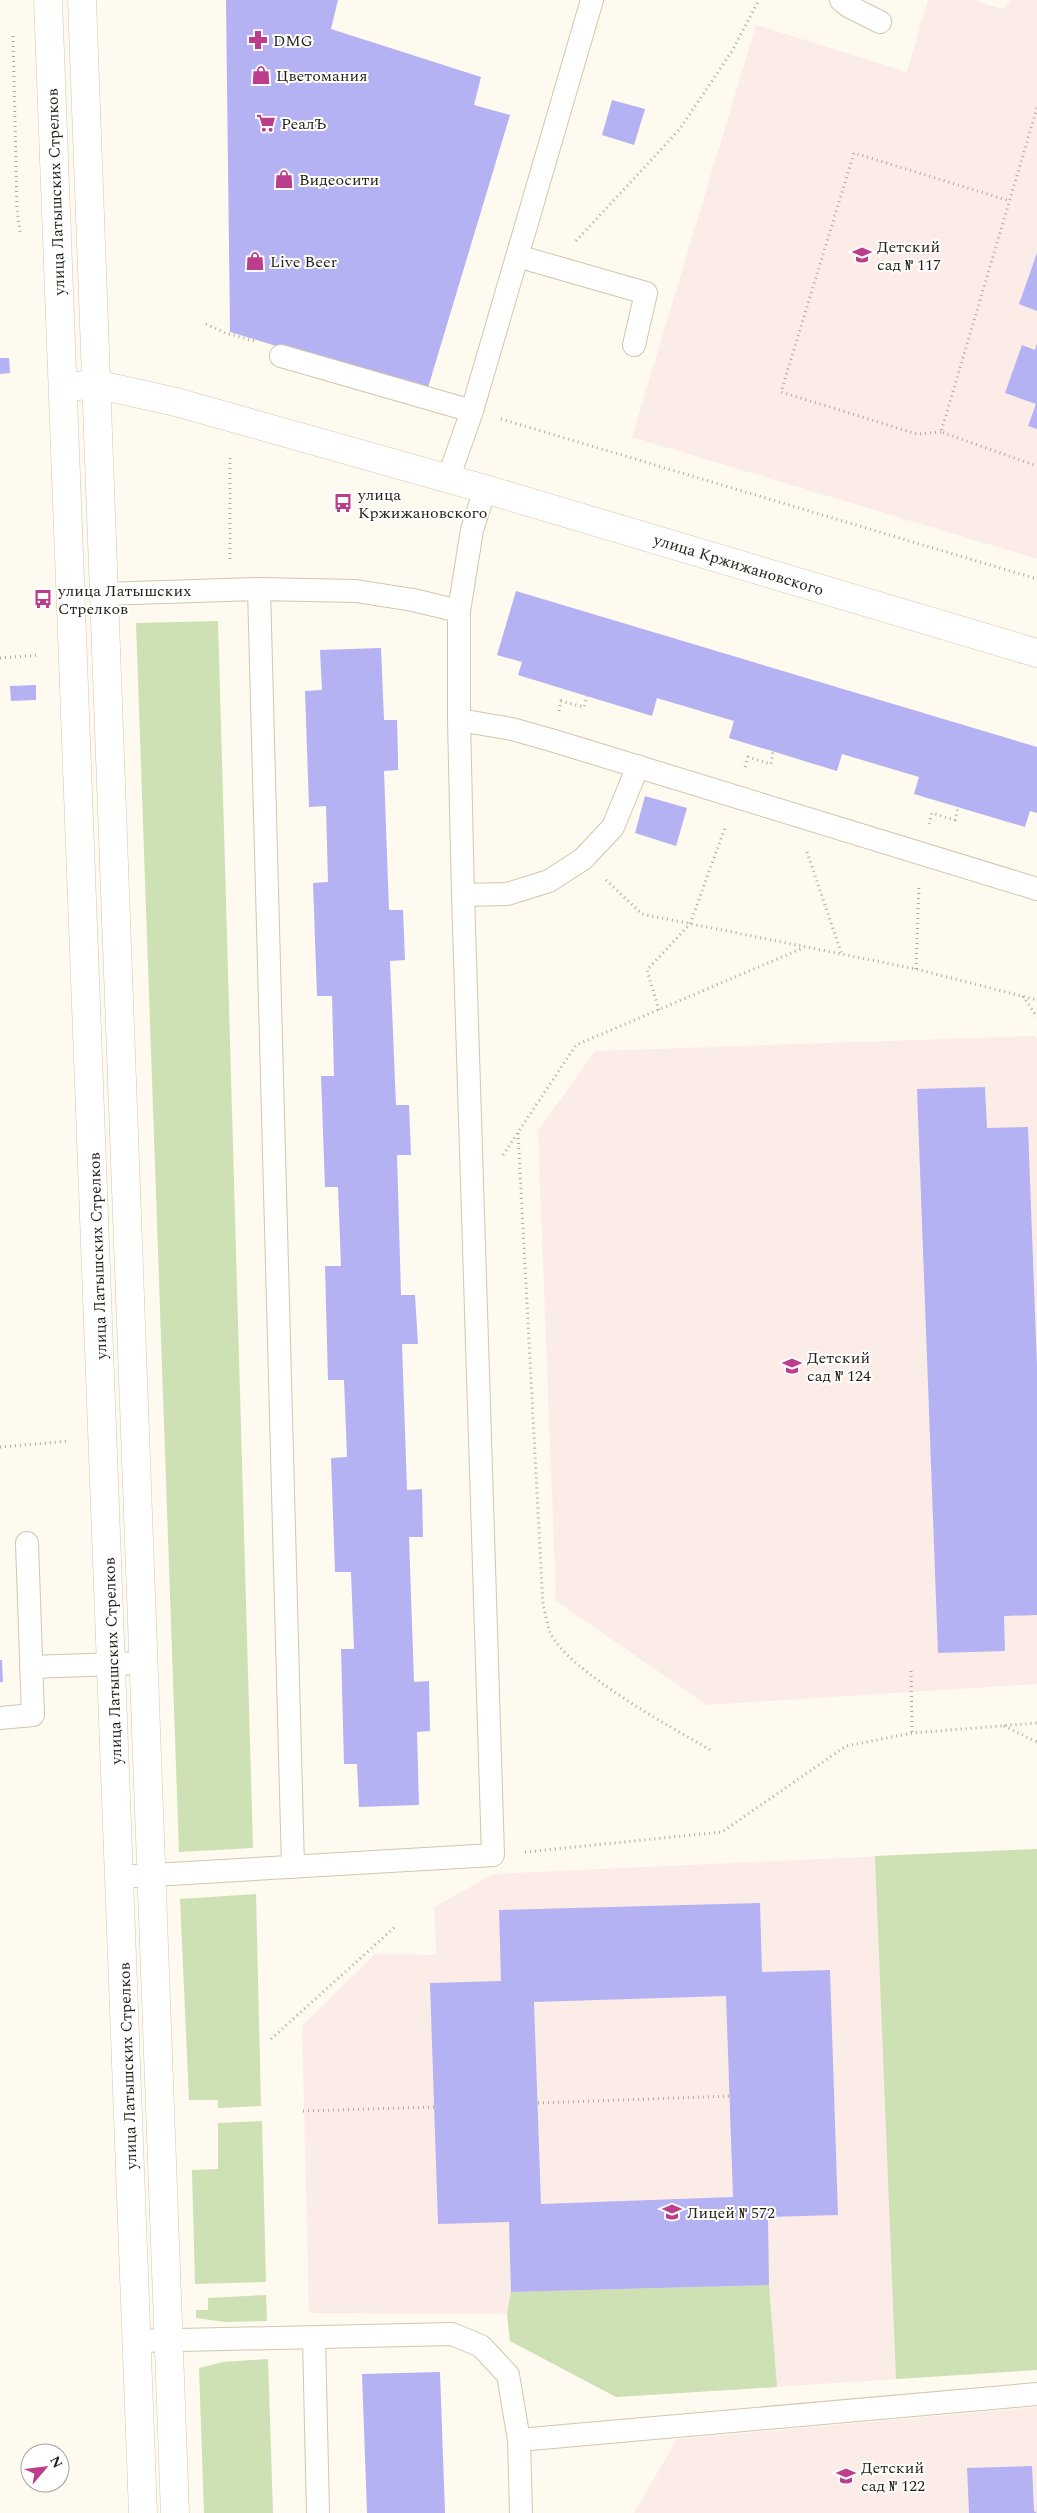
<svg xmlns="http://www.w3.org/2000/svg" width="1037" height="2513" font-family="Spectral,serif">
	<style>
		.education { fill: #fcece8 }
		.green { fill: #cde1b4 }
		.building { fill: #b4b2f2; fill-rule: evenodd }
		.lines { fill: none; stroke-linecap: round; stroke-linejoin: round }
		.service-casing { stroke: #d1c7ac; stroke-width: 24 }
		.tertiary-casing { stroke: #d1c7ac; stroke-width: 29 }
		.path { stroke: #ada99e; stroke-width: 3; stroke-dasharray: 1 4; stroke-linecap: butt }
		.service { stroke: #fff; stroke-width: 22 }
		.tertiary { stroke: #fff; stroke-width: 28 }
		.labels { text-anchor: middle; stroke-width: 4; stroke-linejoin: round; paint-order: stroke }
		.poi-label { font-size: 16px; fill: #231f15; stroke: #fff; text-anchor: start }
		.street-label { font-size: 16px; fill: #231f15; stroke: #fff }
	</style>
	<rect width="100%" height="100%" fill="#fefaef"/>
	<!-- education -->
	<path class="education" d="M928,0H973L1002,9L1011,0H1037V559L632,437L756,25L907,72Z
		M1034,1036L1037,1040V1684L707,1705L556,1601L538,1131L595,1051Z
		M1037,1849V2370L616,2397L510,2341L507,2314L309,2313L302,2026L375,1954L436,1955L434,1907L494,1874Z
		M1037,2407V2513H634L677,2439Z"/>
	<!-- green -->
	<path class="green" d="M218,621L253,1848L179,1852L136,623Z
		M1037,1849V2370L896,2379L875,1856Z
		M256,1894L261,2106L218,2108V2100H189L180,1899Z
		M262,2121L266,2282L195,2284L192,2170L218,2169V2123Z
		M769,2285L777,2387L616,2397L510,2341L507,2314L511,2292Z
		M266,2295L267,2321L225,2322L196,2318V2310H208V2298Z
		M268,2359L273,2513H204L199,2368L223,2362Z"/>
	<!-- building -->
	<path class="building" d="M226,0H338L331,29L481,77L474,105L510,115L427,391L230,332Z
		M612,100L645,109L634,145L602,135Z
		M1037,253V311L1019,304Z
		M1037,343V429L1028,426L1036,404L1005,393L1022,345L1035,350Z
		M0,358H9L10,373L0,374Z
		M516,591L1037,747V813L1030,811L1025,827L914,794L919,777L842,754L837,771L729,738L734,721L657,698L652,716L518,675L522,662L497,655Z
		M381,648L384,720H397L398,755V770L384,771L389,910H403L405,960L390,961L396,1105H409L411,1155H397L401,1295H415L418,1344H402L407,1490L422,1489L423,1537H409L414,1682L429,1681L430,1731L417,1732L419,1805L359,1807L357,1764H344L341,1649H354L351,1572H335L331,1458L347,1457L344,1380H328L325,1266H341L338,1187H325L321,1076H334L332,996H317L313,883L328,882L326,806L309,807L305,691L322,690L320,650Z
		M36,685V700L11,701L10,686Z
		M645,796L687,808L676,846L635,833Z
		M985,1087L987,1128L1028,1127L1037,1366V1615L1004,1616L1005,1651L938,1653L917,1089Z
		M0,1660H2L3,1682H0Z
		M760,1903L762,1972L830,1970L838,2215L768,2217L769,2285L511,2292L509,2222L438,2224L430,1983L501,1981L499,1910ZM726,1996L733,2197L541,2204L534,2002Z
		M440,2372L445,2513H367L362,2374Z
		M1032,2466L1034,2511L1037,2513H969L967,2468Z"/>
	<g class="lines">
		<!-- service casing -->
		<g class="service-casing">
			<path id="service" d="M841,0L848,6L880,22
				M517,256L646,293L634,345
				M281,356L472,411
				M448,479L472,411L592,0
				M259,589L293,1867
				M103,594L259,589L356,591L413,600L459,611
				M459,720L512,729L551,740L1037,889
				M463,895L507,894L549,881L583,859L613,827L638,766
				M31,1667L144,1663
				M0,1718L33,1715L27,1543
				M120,1877L493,1855L463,895L459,720V611L472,530L485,489
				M314,2338L318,2513
				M137,2341L452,2334L481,2346L508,2375L519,2440L1037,2394
				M519,2440L521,2513"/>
		</g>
		<!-- tertiary casing -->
		<g class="tertiary-casing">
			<path id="tertiary" d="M48,0L143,2513
				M82,0L175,2513
				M77,386L95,384L176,402L485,489L1037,653"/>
		</g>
		<!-- path -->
		<path class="path" d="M13,36L17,209L20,232
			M1037,108L941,432L1037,466
			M576,241L679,130L732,51L759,0
			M206,324L225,333L255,341
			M501,419L1037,579
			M941,432L917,434L781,392L854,153L1010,201
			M230,559V457
			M0,658L39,655
			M559,711L561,701L584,707L587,696
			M745,767L748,757L771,764L773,751
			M929,824L932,813L955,820L958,807
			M807,852L842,955
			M606,880L642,914L916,969L1037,1000
			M916,969L919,885
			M1023,996L1037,1017
			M659,1010L647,970L690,924L726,825
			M518,1133L543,1606C546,1614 547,1624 550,1632C567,1671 673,1728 712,1751
			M503,1155L576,1045L803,948
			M0,1447L69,1441
			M911,1671L912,1733
			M1004,1726L1037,1742
			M525,1852L722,1832L846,1746L912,1733L1037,1723
			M271,2039L396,1926
			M538,2103L730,2096
			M303,2111L434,2107"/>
		<!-- service -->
		<use href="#service" class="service"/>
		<!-- tertiary -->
		<use href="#tertiary" class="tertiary"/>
	</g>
	<!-- icons -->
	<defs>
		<g id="pharmacy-bare" transform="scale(1.5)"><path d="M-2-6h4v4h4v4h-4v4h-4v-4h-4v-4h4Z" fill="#bb3d8b" stroke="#fff" stroke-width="2.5" paint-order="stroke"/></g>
		<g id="shop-bare" transform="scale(1.5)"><path d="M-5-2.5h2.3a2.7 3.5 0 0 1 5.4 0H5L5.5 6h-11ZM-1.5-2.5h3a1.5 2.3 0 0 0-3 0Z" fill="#bb3d8b" stroke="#fff" stroke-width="2.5" paint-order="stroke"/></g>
		<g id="supermarket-bare" transform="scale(1.5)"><path d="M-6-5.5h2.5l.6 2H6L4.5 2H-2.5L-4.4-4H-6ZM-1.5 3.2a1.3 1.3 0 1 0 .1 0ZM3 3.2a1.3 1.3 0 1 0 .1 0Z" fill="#bb3d8b" stroke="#fff" stroke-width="2.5" paint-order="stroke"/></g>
		<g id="school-bare" transform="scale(1.5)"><path d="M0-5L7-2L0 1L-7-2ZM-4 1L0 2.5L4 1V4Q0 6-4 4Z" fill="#bb3d8b" stroke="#fff" stroke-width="2.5" paint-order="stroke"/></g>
		<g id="bus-bare" transform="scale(1.5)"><path d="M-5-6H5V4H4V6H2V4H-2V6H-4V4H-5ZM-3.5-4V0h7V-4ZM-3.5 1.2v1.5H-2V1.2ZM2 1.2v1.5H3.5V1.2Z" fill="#bb3d8b" stroke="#fff" stroke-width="2.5" paint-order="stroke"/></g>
	</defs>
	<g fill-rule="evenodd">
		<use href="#pharmacy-bare" x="258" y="40"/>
		<use href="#shop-bare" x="261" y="75"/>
		<use href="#supermarket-bare" x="266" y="123"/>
		<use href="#shop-bare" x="284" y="179"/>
		<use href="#school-bare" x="862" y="255"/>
		<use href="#shop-bare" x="255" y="261"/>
		<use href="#bus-bare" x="343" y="503"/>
		<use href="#bus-bare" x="43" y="599"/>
		<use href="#school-bare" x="792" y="1366"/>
		<use href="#school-bare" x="672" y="2212"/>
		<use href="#school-bare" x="846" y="2476"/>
	</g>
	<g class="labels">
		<!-- poi labels -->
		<g class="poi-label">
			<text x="273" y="46">DMG</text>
			<text x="276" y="81">Цветомания</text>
			<text x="281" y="129">РеалЪ</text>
			<text x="299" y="185">Видеосити</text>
			<text x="877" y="252">Детский<tspan x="877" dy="18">сад № 117</tspan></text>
			<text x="270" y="267">Live Beer</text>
			<text x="358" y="500">улица<tspan x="358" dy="18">Кржижановского</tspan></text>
			<text x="58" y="596">улица Латышских<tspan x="58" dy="18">Стрелков</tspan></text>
			<text x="807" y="1363">Детский<tspan x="807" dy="18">сад № 124</tspan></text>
			<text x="687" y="2218">Лицей № 572</text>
			<text x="861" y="2473">Детский<tspan x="861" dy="18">сад № 122</tspan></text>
		</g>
		<!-- street labels -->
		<g class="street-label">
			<text transform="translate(55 192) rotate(-92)" y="6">улица Латышских Стрелков</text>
			<text transform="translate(739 564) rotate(17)" y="6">улица Кржижановского</text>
			<text transform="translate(97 1256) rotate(-92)" y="6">улица Латышских Стрелков</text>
			<text transform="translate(112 1661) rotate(-92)" y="6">улица Латышских Стрелков</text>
			<text transform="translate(127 2066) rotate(-92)" y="6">улица Латышских Стрелков</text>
		</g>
	</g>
	<!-- north arrow -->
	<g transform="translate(45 2468) rotate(62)"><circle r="24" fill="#ffffff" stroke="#a7a5a1"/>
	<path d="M0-4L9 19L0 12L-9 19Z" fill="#bb3d8b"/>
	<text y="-8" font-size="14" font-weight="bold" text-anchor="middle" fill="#231f15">N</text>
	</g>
</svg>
